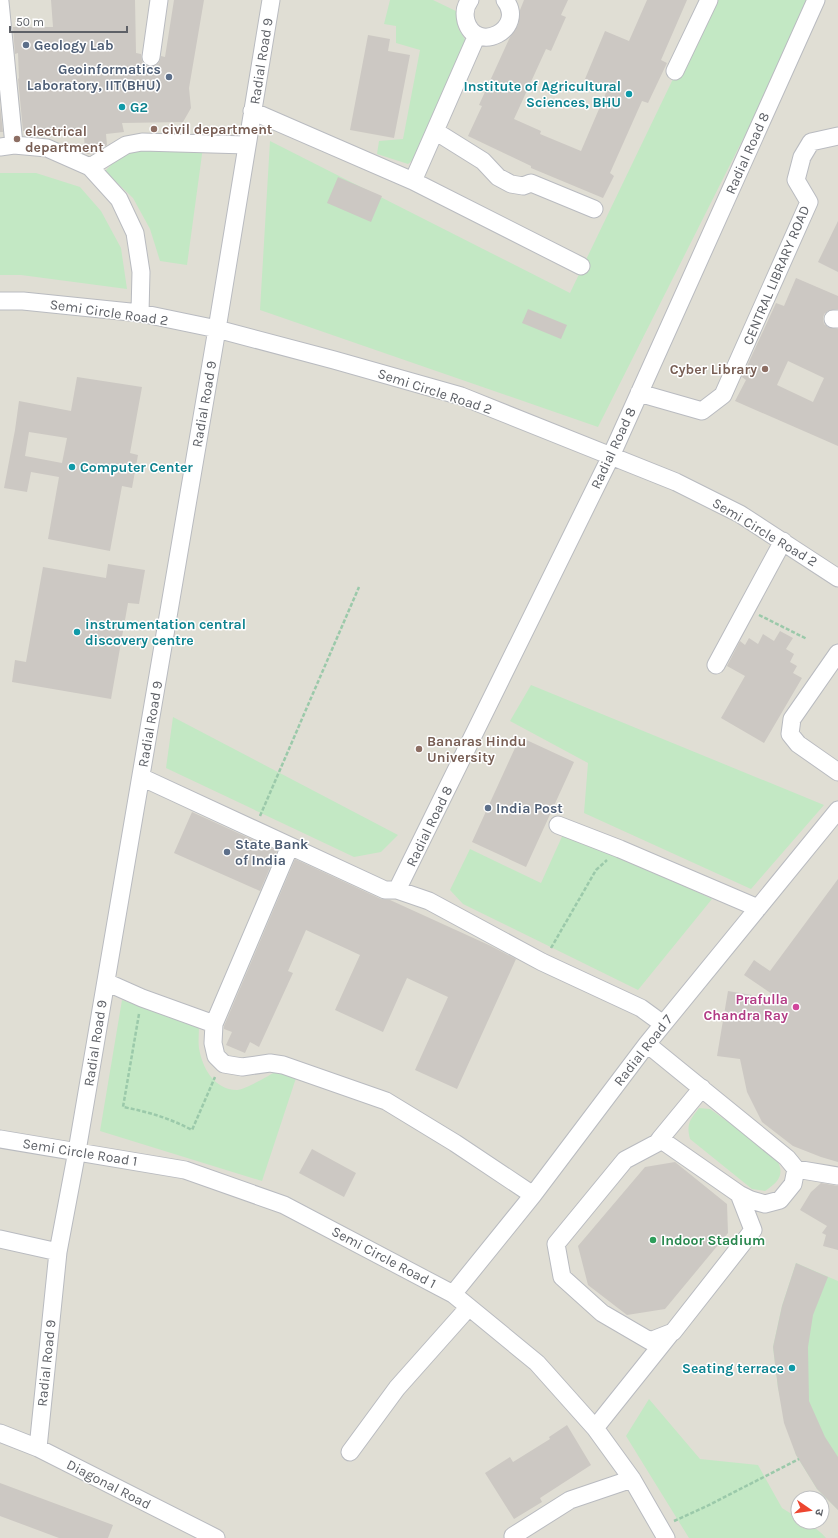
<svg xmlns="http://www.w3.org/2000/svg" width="838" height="1538" font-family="Karla,'Noto Sans Devanagari',sans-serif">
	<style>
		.education { fill: #e0ded4; fill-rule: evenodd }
		.green { fill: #c3e8c4 }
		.building { fill: #ccc8c3; fill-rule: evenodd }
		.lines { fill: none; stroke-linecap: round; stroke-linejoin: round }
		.minor-casing { stroke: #b9bbc0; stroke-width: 19 }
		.path { stroke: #9bc9aa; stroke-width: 2.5; stroke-dasharray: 4 2; stroke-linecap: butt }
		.minor { stroke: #fff; stroke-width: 17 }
		.service-dot { fill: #5c6f8a; stroke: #fff; stroke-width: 1.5 }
		.culture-dot { fill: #0f9aa8; stroke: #fff; stroke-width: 1.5 }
		.education-dot { fill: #8d6e63; stroke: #fff; stroke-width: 1.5 }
		.hotel-dot { fill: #d1479c; stroke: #fff; stroke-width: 1.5 }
		.leisure-dot { fill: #2e9e5b; stroke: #fff; stroke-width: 1.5 }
		.labels { text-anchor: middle; stroke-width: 3; stroke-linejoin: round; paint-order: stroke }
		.service-label { font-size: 14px; font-weight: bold; fill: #4e5e75; stroke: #fff; text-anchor: start }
		.street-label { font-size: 14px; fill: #5e6167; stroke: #fff }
		.culture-label { font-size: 14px; font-weight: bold; fill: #0d838f; stroke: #fff; text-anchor: start }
		.education-label { font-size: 14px; font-weight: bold; fill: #785e54; stroke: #fff; text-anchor: start }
		.hotel-label { font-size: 14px; font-weight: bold; fill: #b23c85; stroke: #fff; text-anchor: end }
		.leisure-label { font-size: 14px; font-weight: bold; fill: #27864d; stroke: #fff; text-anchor: start }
	</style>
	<rect width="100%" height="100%" fill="#f0eee6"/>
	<!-- education -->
	<path class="education" d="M0,0H838V1538H0ZM798,1498H822V1522H798Z"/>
	<!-- green -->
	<path class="green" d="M390,0H433L458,12V28L466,41L413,160L408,164L377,154L379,141L403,139L420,50L396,43V26L384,24Z
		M711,0H813L598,427L260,310L270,141L570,293Z
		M203,147L187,265L160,261L150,229L133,198L105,171L127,149Z
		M0,173H36L80,187L101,211L121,248L127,289L21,275H0Z
		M531,685L824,805L751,889L584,813L588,763L510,721Z
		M173,717L398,835L381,852L354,857L166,768Z
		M565,830L712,899L638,990L463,904L450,890L470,849L541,883Z
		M122,1000L199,1026C199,1033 198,1041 199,1048C202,1067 214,1090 237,1090C247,1089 269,1075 279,1070L297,1075L262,1181L100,1131Z
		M699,1108L710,1109L774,1155C785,1172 782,1180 765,1191L752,1189L690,1139C686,1124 690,1120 699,1108Z
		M796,1263L838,1281V1510L817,1489L796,1455L778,1388L773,1347L782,1306Z
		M649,1399L700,1459L758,1465L782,1508L798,1518V1522C809,1522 819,1530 826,1538H689L626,1436Z"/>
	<!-- building -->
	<path class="building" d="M51,0H135L136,53L141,54L142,61L145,65L150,67L155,66L159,63L161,56L165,57L174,0H204L189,88L191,108L183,122L122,123L124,132L106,134L107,145L93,154H85L84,134L70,135L69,131H23L18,78L19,79L18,53L15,54L13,27H53Z
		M524,0H568L561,15L566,17L551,51L546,49L514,119L541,131L540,134L581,151L608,88L585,79L605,31L629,41L647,0H687L661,60L667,63L648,103L642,101L610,173L614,176L603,198L531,168V166L468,136L482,106L479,105L510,37L518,25L520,10Z
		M368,35L390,39L388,51L410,55L394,138L350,130Z
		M0,105L3,132H0Z
		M338,177L382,196L371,222L327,203Z
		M838,221V272L818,262Z
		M796,278L838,296V309L828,311L824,314L823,319L824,324L828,327L838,329V446L735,401L746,380L742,377L776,303L784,306ZM788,361L824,378L813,402L777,385Z
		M528,309L567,325L561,339L522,323Z
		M77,377L142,387L130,453L138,455L132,488L122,486L110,551L48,539L59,477L31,472L27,492L4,488L15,430L19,401L71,411ZM29,432L67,438L62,463L25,456Z
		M108,564L145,570L139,604L128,603L111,699L12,682L15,660L26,662L43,567L106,578Z
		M780,631L793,638L786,649L794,654L790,662L797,666L793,673L802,678L764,743L721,718L745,676L727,666L740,641L745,645L749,638L758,644L763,634L774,641Z
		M520,737L574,762L526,867L472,842Z
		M192,812L277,851L260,891L174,853Z
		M295,859L381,899L390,900L491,946L516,959L457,1089L415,1070L448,997L407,978L383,1032L335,1010L360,955L306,930L288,971L293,973L259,1047L250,1042L245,1053L226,1045L232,1032L224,1029V1026Z
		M838,879V1162L821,1157L793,1146L762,1122L747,1092L740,1059L717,1056L728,991L781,1000L744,975L754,960L770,971Z
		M312,1149L356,1173L344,1197L299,1173Z
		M675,1162L727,1204L728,1233L665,1309L627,1315L588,1285L578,1246L645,1167Z
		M821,1183L838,1186V1250L823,1246L826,1235L822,1233L827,1226L800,1210L811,1192Z
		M796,1263L828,1277L813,1315L808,1347L809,1401L825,1437L838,1457V1510L817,1489L796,1455L784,1423L778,1388L773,1347L782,1306Z
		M567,1425L591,1465L540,1498L542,1502L514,1519L485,1473L510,1457L513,1462L550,1439L549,1437Z
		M0,1483L113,1525L108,1538H59L0,1516Z"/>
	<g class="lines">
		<!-- minor casing -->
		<g class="minor-casing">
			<path id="minor" d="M470,0C465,6 464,13 466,21C476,55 527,29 505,0
				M0,2L14,145
				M151,57L159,0
				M675,71L709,0
				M252,111L413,181L581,266
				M435,131L483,161L498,177L511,184L523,186L531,183L594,209
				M0,147L14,145L47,148L90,167L119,199L135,233L141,272L140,313
				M90,167L126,145L142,142L247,145
				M413,181L477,35
				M0,301H23L140,313L217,329L334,360L461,396L676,482L740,514L838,578
				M833,319H838
				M639,393L702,411L723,395L809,202L796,180L802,157L811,142L838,136
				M838,653L792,719L790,734L798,744L838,772
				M716,665L783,541
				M141,777L385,890H397L429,901L542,962L641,1008L663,1024
				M558,825L620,849L758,908
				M397,890L611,456L816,0
				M106,982L142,998L214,1024L213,1043L216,1056L224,1064L242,1067L270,1063L283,1065L386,1101L455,1143L533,1195
				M214,1024L290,846
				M647,1044L787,1158L796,1169L838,1176
				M0,1139L185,1170L284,1205L453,1294L537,1363L595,1428L632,1479L666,1538
				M660,1139L739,1194L753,1230L673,1332L650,1341L602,1313L562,1277L556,1244L625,1160L657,1143L660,1139L702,1088
				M739,1194L751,1200L765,1204L780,1200L793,1184L796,1169
				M0,1239L58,1252
				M453,1294L533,1195L647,1044L838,810
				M595,1428L671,1333
				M0,1433L38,1448L216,1538
				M38,1448L58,1252L77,1151L217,329L271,0
				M350,1452L397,1388L469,1307
				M513,1536L570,1500L632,1479"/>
		</g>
		<!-- path -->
		<path class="path" d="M759,615L807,639
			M260,816L359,587
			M551,948L596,870L607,860
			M139,1014L123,1107C149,1112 169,1118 192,1130L215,1077
			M674,1521L707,1506L799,1459"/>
		<!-- minor -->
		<use href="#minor" class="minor"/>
	</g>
	<!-- markers -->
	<g class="service-dot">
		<circle cx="26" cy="45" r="4"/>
		<circle cx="169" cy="77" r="4"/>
		<circle cx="488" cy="808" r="4"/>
		<circle cx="227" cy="852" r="4"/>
	</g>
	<g class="culture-dot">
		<circle cx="629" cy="94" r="4"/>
		<circle cx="122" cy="107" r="4"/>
		<circle cx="72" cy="467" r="4"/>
		<circle cx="77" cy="632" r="4"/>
		<circle cx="792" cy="1368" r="4"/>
	</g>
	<g class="education-dot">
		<circle cx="154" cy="129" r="4"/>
		<circle cx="17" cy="139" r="4"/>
		<circle cx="765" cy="369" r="4"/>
		<circle cx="419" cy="749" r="4"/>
	</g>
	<circle class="hotel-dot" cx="796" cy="1007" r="4"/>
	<circle class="leisure-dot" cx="653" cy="1240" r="4"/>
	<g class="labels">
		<!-- service labels -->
		<g class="service-label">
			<text x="34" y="50">Geology Lab</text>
			<text x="161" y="74" text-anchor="end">Geoinformatics<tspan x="161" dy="16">Laboratory, IIT(BHU)</tspan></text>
			<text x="496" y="813">India Post</text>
			<text x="235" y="849">State Bank<tspan x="235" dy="16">of India</tspan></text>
		</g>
		<!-- street labels -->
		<g class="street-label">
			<text transform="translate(261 61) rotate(-81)" y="5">Radial Road 9</text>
			<text transform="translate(747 153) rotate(-66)" y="5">Radial Road 8</text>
			<text transform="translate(776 275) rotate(-67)" y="5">CENTRAL LIBRARY ROAD</text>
			<text transform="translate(109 312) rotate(8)" y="5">Semi Circle Road 2</text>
			<text transform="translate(435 391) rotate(18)" y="5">Semi Circle Road 2</text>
			<text transform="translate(204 404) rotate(-80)" y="5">Radial Road 9</text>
			<text transform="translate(613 448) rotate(-65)" y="5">Radial Road 8</text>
			<text transform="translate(765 532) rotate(31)" y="5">Semi Circle Road 2</text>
			<text transform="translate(150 724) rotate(-80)" y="5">Radial Road 9</text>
			<text transform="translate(429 826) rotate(-64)" y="5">Radial Road 8</text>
			<text transform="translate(95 1043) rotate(-81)" y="5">Radial Road 9</text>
			<text transform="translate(643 1050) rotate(-52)" y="5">Radial Road 7</text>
			<text transform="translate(80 1152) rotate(9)" y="5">Semi Circle Road 1</text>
			<text transform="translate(384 1257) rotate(28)" y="5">Semi Circle Road 1</text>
			<text transform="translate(46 1363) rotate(-84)" y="5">Radial Road 9</text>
			<text transform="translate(109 1484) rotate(27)" y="5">Diagonal Road</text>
		</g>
		<!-- culture labels -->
		<g class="culture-label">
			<text x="621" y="91" text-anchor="end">Institute of Agricultural<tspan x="621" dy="16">Sciences, BHU</tspan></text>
			<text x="130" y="112">G2</text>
			<text x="80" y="472">Computer Center</text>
			<text x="85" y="629">instrumentation central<tspan x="85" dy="16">discovery centre</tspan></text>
			<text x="784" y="1373" text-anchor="end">Seating terrace</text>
		</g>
		<!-- education labels -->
		<g class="education-label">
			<text x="162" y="134">civil department</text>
			<text x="25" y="136">electrical<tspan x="25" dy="16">department</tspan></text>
			<text x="757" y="374" text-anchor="end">Cyber Library</text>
			<text x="427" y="746">Banaras Hindu<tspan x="427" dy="16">University</tspan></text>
		</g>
		<!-- hotel labels -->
		<g class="hotel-label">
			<text x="788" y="1004">Prafulla<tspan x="788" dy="16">Chandra Ray</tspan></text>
		</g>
		<!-- leisure labels -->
		<g class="leisure-label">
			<text x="661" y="1245">Indoor Stadium</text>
		</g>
	</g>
	<!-- north arrow -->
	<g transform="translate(810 1510) rotate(103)"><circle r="19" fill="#ffffff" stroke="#bfc0c2"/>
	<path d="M0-3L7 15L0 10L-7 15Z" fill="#ed4630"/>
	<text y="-6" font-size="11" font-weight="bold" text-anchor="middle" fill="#5e6167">उ</text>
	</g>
	<!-- scale -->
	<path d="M10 26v6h117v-6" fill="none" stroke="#5e6167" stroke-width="2"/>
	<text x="16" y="26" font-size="12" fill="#5e6167" stroke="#ffffff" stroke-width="3" paint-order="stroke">50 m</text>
</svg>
